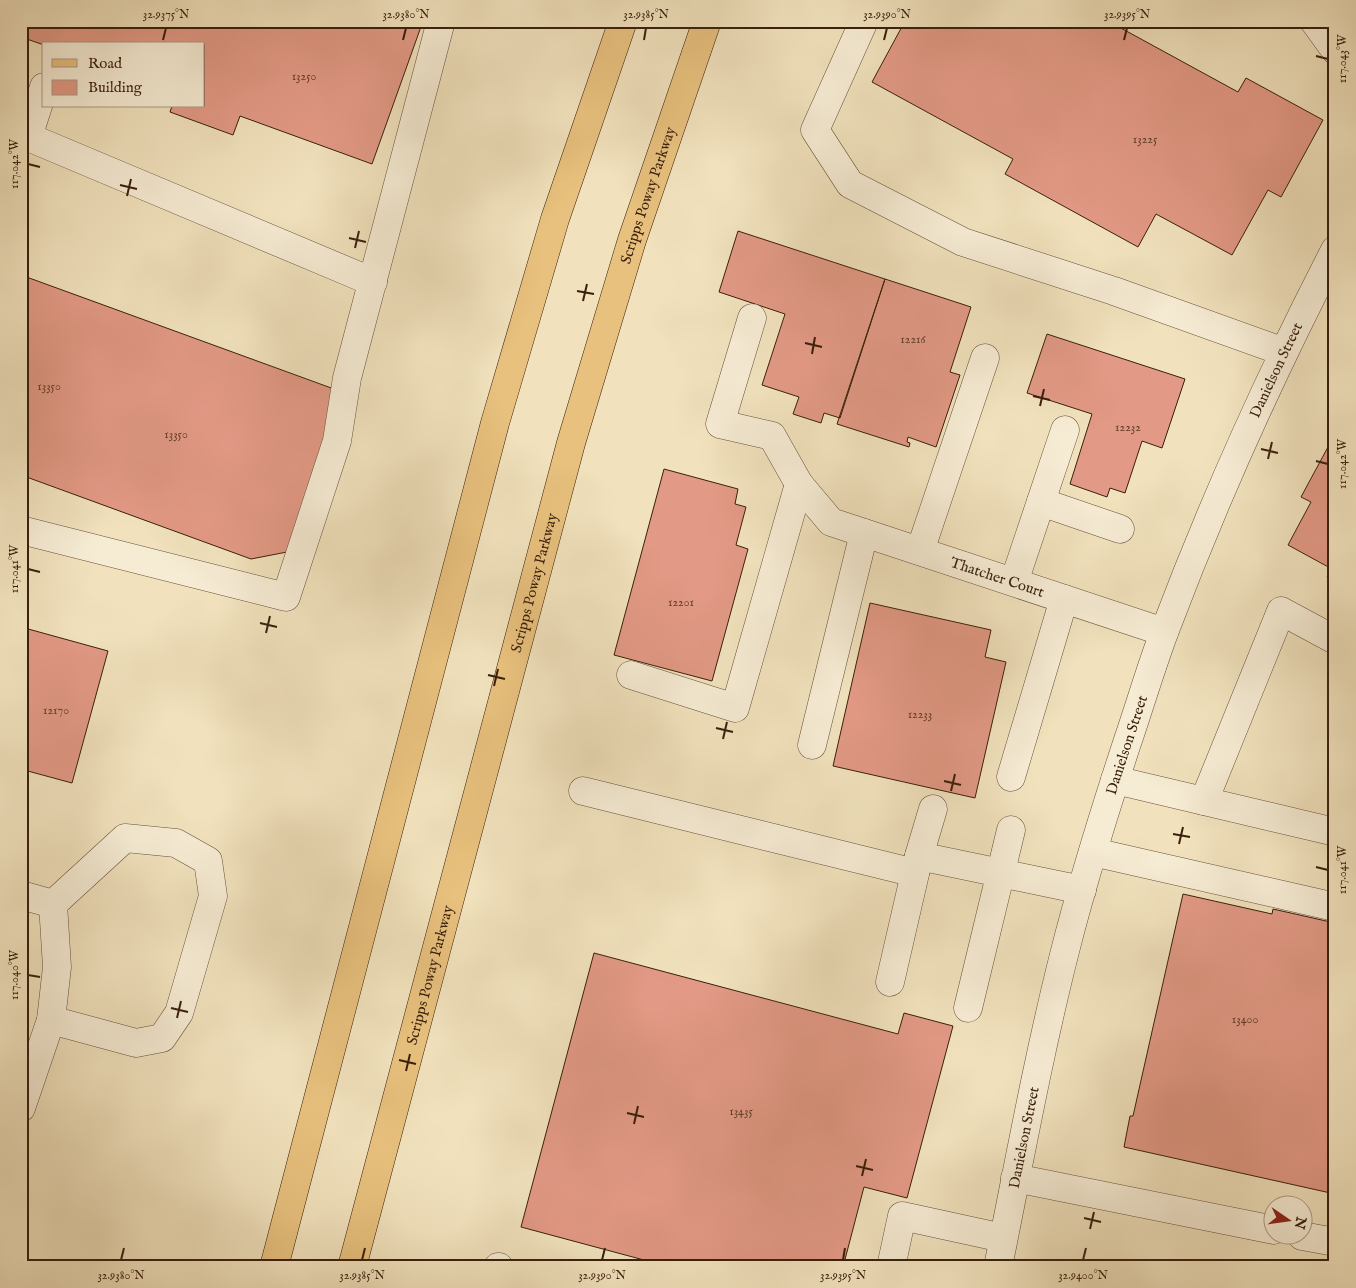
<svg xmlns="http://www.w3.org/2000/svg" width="1356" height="1288" font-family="'IM FELL English',serif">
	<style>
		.building { fill: #e29985; stroke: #391f0c }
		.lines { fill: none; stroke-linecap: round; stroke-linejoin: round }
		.minor-casing { stroke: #675038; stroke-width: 29 }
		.major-casing { stroke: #391f0c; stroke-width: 29 }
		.minor { stroke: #f6ecd4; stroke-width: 28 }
		.major { stroke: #e8c17e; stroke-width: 28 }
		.ticks { fill: none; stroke: #391f0c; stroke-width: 2 }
		.labels { text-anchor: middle; stroke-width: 4; stroke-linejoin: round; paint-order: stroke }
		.number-label { font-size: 12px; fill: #633e2a }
		.street-label { font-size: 15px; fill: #391f0c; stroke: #f6ecd4 }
		.neatline { fill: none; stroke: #391f0c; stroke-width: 2 }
		.ticks-label { font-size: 12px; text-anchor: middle; fill: #391f0c }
	</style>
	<rect width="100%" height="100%" fill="#f1e2bd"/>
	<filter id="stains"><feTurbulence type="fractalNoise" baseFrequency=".004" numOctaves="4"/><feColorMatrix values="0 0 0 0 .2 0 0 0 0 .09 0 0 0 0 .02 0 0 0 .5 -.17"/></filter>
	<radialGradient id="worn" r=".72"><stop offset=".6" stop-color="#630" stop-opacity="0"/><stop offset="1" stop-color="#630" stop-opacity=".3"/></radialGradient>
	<!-- building -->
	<path class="building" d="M21,21H423L372,164L240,116L233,135L170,112L172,106H204V44L44,45L21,37Z
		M905,21H1108L1238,92L1246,78L1323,120L1281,197L1268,190L1232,255L1156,214L1138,247L1005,174L1013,159L872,82Z
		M738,231L885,279L840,418L824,413L821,423L793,414L799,397L762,385L785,314L719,292Z
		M21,275L345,393L287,552L251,559L21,475Z
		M885,279L971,307L950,372L960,375L936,447L908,437L907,442L910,443L909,447L837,424Z
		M1047,334L1185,379L1162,448L1142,441L1125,493L1110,488L1107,497L1070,484L1092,414L1027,393Z
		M1335,434V581L1327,577L1332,569L1288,545L1311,502L1301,497Z
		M664,469L738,489L735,504L746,507L736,545L748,549L712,681L614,655Z
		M870,603L991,630L985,657L1006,662L975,798L833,766Z
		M21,627L108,651L72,783L24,770L21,771Z
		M1183,894L1272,914L1273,909L1335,923V1194L1124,1147L1130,1116H1133Z
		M594,953L898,1034L904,1013L953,1026L907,1198L864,1187L843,1267H670L521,1227Z"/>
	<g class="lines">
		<!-- minor casing -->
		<g class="minor-casing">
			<g id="minor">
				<path d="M864,21L815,130L850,184L963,242L1114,291L1284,352"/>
				<path d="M1314,21L1335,50"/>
				<path d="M21,134L373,282"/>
				<path d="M28,137L44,87"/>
				<path id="s1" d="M752,318L720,424L772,436L799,484L831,522L1164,632"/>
				<path d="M1041,502L1120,529"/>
				<path d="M21,530L286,597L337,441L347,378L441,21"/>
				<path d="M920,551L985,358"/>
				<path d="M1014,582L1065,430"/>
				<path d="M631,675L735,708L799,484"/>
				<path d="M812,745L864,533"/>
				<path d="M1011,777L1064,599"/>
				<path d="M1115,780L1335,832"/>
				<path d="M583,791L915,873"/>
				<path d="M1204,801L1281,611L1335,640"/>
				<path d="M933,809L919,856L1082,890"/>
				<path d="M1093,852L1335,907"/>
				<path d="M21,895L53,904"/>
				<path d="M890,982L919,856"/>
				<path d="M968,1008L1011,830"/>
				<path d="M51,1020L136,1043L162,1038L179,1013L213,896L208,861L176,843L125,838L53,904"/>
				<path d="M21,1108L51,1020L57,967L53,904"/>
				<path d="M1015,1178L1274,1230"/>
				<path d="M1302,1236L1335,1242"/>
				<path d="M498,1267H499"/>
				<path d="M891,1267L902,1216L1003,1238"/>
				<path id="s2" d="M998,1267C1019,1163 1038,1058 1064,955C1082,883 1104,813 1127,743C1140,705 1151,667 1165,630C1214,500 1271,374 1335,250"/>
			</g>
		</g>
		<!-- major casing -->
		<g class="major-casing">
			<g id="major">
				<path d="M274,1267L495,423L555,219L623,21"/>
				<path id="s3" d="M352,1267L571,443L632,240L707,21"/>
			</g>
		</g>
		<!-- minor -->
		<use href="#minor" class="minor"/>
		<!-- major -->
		<use href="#major" class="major"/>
	</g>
	<!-- ticks -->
	<path class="ticks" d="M163,40L166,28M403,40L406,28M644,40L646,28M884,40L887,28M1124,40L1127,28M1316,56L1328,59M28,164L40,167M120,185L137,189M127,196L131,179M349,238L366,242M355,248L359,231M577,291L594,294M583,301L587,284M805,343L822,347M812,354L815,337M1033,396L1050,400M1040,406L1044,389M1261,449L1278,453M1268,459L1272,442M1316,461L1328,464M28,569L40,572M260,623L277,627M266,633L270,616M488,675L505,679M494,686L498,669M716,728L733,732M723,739L727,722M944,781L961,785M951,791L955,774M1173,834L1190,837M1179,844L1183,827M1316,867L1328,870M28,975L40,977M171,1008L188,1012M177,1018L181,1001M399,1060L416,1064M406,1071L410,1054M627,1113L644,1117M634,1124L638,1106M856,1166L873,1170M862,1176L866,1159M1084,1218L1101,1222M1090,1229L1094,1212M121,1260L124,1248M362,1260L365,1248M602,1260L605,1248M843,1260L845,1248M1083,1260L1086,1248"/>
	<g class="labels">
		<!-- number labels -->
		<g class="number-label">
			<text x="304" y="80">13250</text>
			<text x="1145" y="143">13225</text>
			<text x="913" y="343">12216</text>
			<text x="49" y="390">13350</text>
			<text x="1128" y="431">12232</text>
			<text x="176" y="438">13350</text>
			<text x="681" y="606">12201</text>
			<text x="56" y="714">12170</text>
			<text x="920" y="718">12233</text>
			<text x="1245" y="1023">13400</text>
			<text x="741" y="1115">13435</text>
		</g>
		<!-- street labels -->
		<g class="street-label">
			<text dy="5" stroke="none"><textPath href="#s3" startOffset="1112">Scripps Poway Parkway</textPath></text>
			<text dy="5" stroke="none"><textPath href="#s2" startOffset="942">Danielson Street</textPath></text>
			<text dy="5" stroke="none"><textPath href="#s1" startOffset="444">Thatcher Court</textPath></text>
			<text dy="5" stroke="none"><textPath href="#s3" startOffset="708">Scripps Poway Parkway</textPath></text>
			<text dy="5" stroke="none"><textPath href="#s2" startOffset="538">Danielson Street</textPath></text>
			<text dy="5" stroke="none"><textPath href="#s3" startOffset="302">Scripps Poway Parkway</textPath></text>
			<text dy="5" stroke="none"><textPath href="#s2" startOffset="132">Danielson Street</textPath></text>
		</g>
	</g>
	<!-- margin -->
	<rect width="1356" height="1288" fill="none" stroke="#f1e2bd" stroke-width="55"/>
	<!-- legend -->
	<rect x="42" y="42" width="162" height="65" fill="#f6ecd4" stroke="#aa9a84"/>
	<rect x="52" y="59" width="25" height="8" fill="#e8c17e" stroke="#aa9a84"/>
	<text x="88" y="68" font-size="15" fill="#391f0c">Road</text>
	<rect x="52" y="80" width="25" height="15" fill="#e29985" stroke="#aa9a84"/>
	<text x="88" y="92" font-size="15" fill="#391f0c">Building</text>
	<!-- north arrow -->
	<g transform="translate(1288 1220) rotate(103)"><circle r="24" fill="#f6ecd4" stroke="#aa9a84"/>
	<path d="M0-4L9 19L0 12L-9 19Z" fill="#8f2418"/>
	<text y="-8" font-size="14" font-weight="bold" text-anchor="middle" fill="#391f0c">N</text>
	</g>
	<rect x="28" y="28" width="1300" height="1232" class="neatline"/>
	<g class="ticks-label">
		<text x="166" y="18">32.9375°N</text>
		<text x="406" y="18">32.9380°N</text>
		<text x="646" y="18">32.9385°N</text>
		<text x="887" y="18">32.9390°N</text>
		<text x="1127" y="18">32.9395°N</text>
		<text transform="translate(1342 59) rotate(-90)" y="4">117.043°W</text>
		<text transform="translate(14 164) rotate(-90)" y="4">117.042°W</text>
		<text transform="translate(1342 464) rotate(-90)" y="4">117.042°W</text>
		<text transform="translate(14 569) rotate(-90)" y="4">117.041°W</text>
		<text transform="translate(1342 870) rotate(-90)" y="4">117.041°W</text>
		<text transform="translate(14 975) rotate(-90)" y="4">117.040°W</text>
		<text x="121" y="1279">32.9380°N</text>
		<text x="362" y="1279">32.9385°N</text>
		<text x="602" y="1279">32.9390°N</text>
		<text x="843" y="1279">32.9395°N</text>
		<text x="1083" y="1279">32.9400°N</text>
	</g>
	<rect width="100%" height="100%" filter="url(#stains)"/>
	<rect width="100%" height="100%" fill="url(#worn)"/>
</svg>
